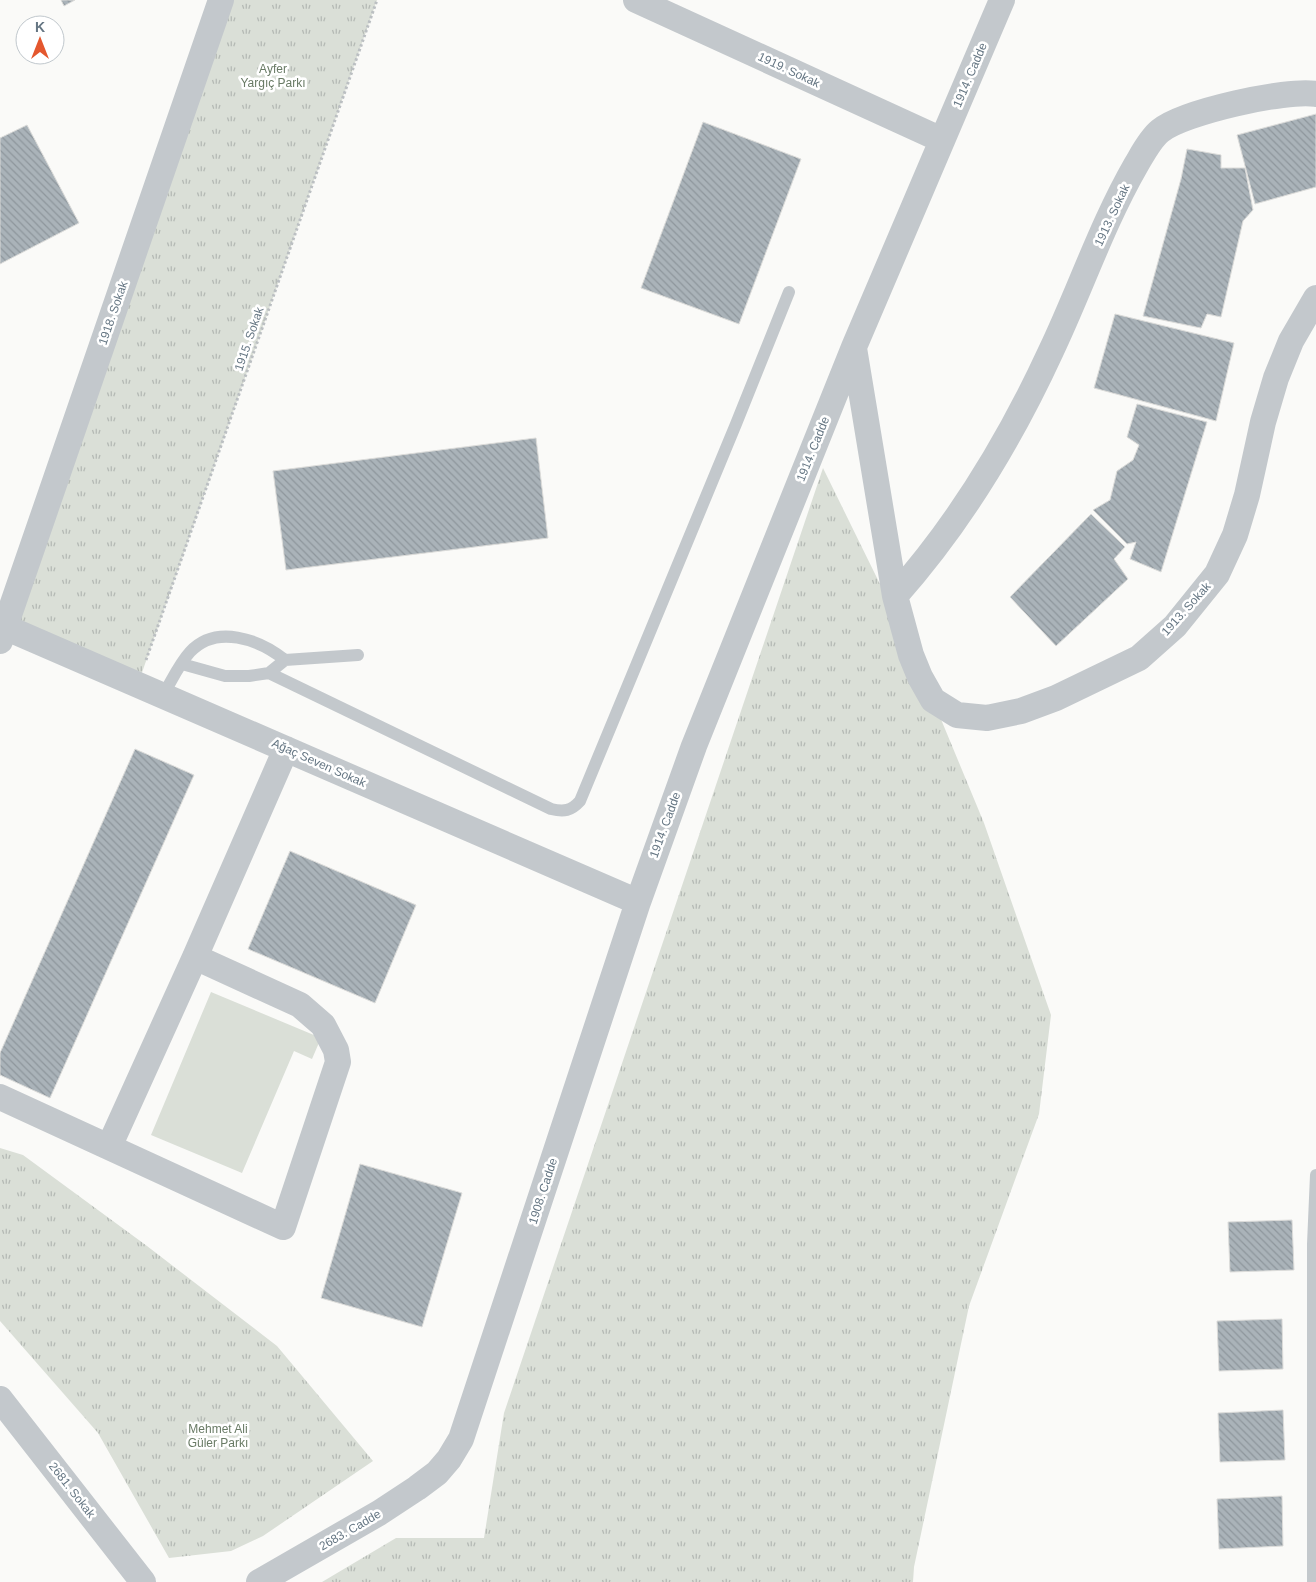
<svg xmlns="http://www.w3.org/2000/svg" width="1316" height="1582" font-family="Helvetica,sans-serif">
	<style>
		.grass { fill: #dadfd7 }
		.park { fill: url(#park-tufts) }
		.building { fill: url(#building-back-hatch); stroke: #dcdcda }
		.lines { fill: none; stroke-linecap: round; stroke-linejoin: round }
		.path { stroke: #bbbfc2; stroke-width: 3; stroke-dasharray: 2.5 2.5; stroke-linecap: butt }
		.service { stroke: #c3c8cc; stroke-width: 12 }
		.minor { stroke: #c3c8cc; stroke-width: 26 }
		.labels { text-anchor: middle; stroke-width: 5; stroke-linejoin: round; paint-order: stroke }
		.park-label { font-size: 12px; fill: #687a64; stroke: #fff }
		.street-label { font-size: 12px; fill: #657683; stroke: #fff }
	</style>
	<defs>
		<pattern id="park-tufts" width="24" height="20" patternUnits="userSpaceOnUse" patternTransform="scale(1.25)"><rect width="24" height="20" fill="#dadfd7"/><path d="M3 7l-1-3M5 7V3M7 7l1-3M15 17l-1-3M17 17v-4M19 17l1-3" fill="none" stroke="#b4b9b4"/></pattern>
		<pattern id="building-back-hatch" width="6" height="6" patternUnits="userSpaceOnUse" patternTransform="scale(1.25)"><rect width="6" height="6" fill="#aab3b9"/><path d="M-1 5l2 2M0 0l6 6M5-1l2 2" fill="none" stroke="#8e969c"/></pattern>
	</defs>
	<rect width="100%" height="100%" fill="#fafaf8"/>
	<!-- grass -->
	<path class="grass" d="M211,992L321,1038L312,1059L294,1051L242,1173L151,1135Z"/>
	<!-- park -->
	<path class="park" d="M221,0H377L138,684L5,627Z
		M823,468L904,633L933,700L984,823L1051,1015L1039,1114L969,1306L914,1567L913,1582H322L396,1538H484L504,1413Z
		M0,1148L23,1155L147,1246L277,1346L373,1461L263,1536L231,1551L169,1558L98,1433L0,1321Z"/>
	<!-- building -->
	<path class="building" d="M61,0H75L64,6Z
		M1316,114V187L1255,204L1237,135Z
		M703,122L801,159L739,324L641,288Z
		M27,125L79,223L0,264V138Z
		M1187,149L1221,155V168H1245L1253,210L1243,221L1221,317L1207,314L1201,328L1143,316L1181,179Z
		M1115,314L1234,343L1216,421L1094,388Z
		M1137,404L1207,422L1161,572L1130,559L1136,542L1127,544L1093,510L1110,500L1117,471L1133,460L1139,445L1127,437Z
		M536,438L548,538L286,570L273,471Z
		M1091,514L1125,547L1114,559L1128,579L1056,646L1010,597Z
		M135,749L194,775L50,1098L0,1075V1053Z
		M290,851L416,905L375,1003L248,949Z
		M360,1164L462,1193L422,1327L321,1298Z
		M1292,1220L1294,1270L1230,1272L1228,1222Z
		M1282,1319L1283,1369L1219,1371L1217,1321Z
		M1283,1410L1285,1460L1220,1462L1218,1413Z
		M1282,1496L1283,1546L1219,1549L1217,1499Z"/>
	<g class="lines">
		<!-- path -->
		<path class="path" d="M146,660L377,0"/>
		<!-- service -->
		<path class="service" d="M182,664L225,676H249L269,673L285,660L358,655
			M269,673L551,809C564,812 571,811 580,801L736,424L789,292
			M163,695C171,682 179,664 190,652C216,624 259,639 285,660
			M1313,1582V1244L1316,1175"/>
		<!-- minor -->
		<path class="minor" d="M636,0L942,140
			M854,348L895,596L911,655L920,677L933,700L957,715L987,718L1021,711L1056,698L1139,658L1175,626L1217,574L1235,535L1247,495L1263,422L1276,378L1291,341L1316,298
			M895,596C960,523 1010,440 1051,351C1080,290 1102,224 1136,165C1142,155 1150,139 1160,131C1183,112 1286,89 1316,94
			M0,625L638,902
			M0,641L221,0
			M0,1097L283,1227L338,1062L336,1050L323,1025L300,1005L195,957
			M109,1147L195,957L286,749
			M0,1399L143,1582
			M259,1582L379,1513L417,1488L437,1473L449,1459L461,1439L638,902L694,746L854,347L1002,0"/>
	</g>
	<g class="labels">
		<!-- park labels -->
		<g class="park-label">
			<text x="273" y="73">Ayfer<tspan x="273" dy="14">Yargıç Parkı</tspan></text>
			<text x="218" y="1433">Mehmet Ali<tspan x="218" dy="14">Güler Parkı</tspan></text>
		</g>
		<!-- street labels -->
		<g class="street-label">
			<text transform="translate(789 70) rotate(25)" y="4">1919. Sokak</text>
			<text transform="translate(970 75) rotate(-67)" y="4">1914. Cadde</text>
			<text transform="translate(1112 215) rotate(-65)" y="4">1913. Sokak</text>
			<text transform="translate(113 313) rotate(-71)" y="4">1918. Sokak</text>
			<text transform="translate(249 339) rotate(-71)" y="4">1915. Sokak</text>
			<text transform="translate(813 449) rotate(-68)" y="4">1914. Cadde</text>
			<text transform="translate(1186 609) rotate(-48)" y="4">1913. Sokak</text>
			<text transform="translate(319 763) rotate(24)" y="4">Ağaç Seven Sokak</text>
			<text transform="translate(665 825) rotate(-70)" y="4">1914. Cadde</text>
			<text transform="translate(543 1191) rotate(-72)" y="4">1908. Cadde</text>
			<text transform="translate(72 1490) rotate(52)" y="4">2681. Sokak</text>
			<text transform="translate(350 1530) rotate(-30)" y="4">2683. Cadde</text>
		</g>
	</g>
	<!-- north arrow -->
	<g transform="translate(40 40)"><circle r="24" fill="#ffffff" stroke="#c1c8cd"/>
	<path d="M0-4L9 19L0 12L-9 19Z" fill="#e4572e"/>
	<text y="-8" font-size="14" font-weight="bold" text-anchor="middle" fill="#657683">K</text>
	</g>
</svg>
